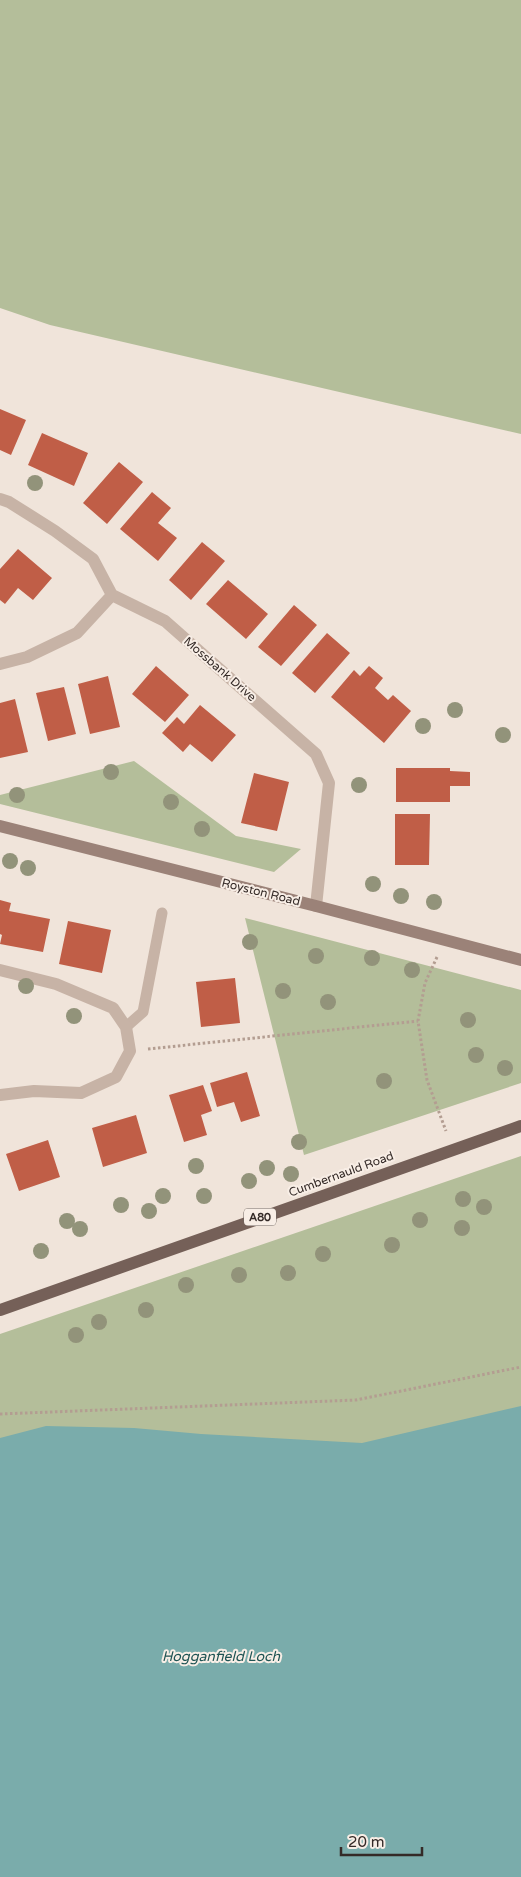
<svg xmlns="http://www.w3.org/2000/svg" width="521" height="1877" font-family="'Varela Round',sans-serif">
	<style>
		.green { fill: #b4be9a }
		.water { fill: #7aacab }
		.building { fill: #c05e47 }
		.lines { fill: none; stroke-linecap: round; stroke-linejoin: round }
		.path { stroke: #b39d91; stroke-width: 3; stroke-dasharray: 2.5 2.5; stroke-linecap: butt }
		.lane { stroke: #c7b3a6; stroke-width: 11 }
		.street { stroke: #c7b3a6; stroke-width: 12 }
		.secondary { stroke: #9b8278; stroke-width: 12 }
		.primary { stroke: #756058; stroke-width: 12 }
		.tree { fill: #92937a }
		.labels { text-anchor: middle; stroke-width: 4; stroke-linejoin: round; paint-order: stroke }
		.shield { fill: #f8eee6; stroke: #6f6560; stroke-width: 1 }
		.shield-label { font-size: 11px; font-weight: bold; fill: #342a27 }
		.street-label { font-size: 12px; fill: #342a27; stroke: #f8eee6 }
		.water-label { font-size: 14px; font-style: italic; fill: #1e5353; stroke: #f8eee6 }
	</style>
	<rect width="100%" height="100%" fill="#f0e4da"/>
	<!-- green -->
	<path class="green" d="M0,0H521V434L50,325L0,308Z
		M134,761L236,836L301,849L274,872L0,804V795Z
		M245,918L521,990V1083L304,1155Z
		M521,1156V1877H0V1334Z"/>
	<!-- water -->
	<path class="water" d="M521,1406V1877H0V1438L46,1426L134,1428L201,1434L362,1443Z"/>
	<!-- building -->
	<path class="building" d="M0,409L26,420L11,455L0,450Z
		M42,433L88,453L74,486L28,465Z
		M119,462L143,482L107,524L83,503Z
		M152,492L171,508L158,523L177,538L158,561L120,529Z
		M202,542L225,561L191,600L169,580Z
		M18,549L52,578L33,600L18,588L5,604L0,600V569Z
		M228,580L268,614L246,639L206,604Z
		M294,605L317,625L281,666L258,647Z
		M327,633L350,653L315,693L292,673Z
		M156,666L189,695L165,722L132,694Z
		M369,666L383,678L375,688L388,700L393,695L411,711L384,743L331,697L354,670L360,676Z
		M108,676L120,727L90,734L78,684Z
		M64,687L76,734L48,741L36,693Z
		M15,699L28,752L0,758V703Z
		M200,705L236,735L212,762L190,744L183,752L162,733L177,717L184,724Z
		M396,768H450V771L470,772V786H450V802H396Z
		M254,773L289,782L277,831L241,823Z
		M395,814H430L429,865H395Z
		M0,900L11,903L9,911L50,919L43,952L0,944L2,935L0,934Z
		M68,921L111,930L102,973L59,964Z
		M235,978L240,1023L201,1027L196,982Z
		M247,1072L260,1116L241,1122L234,1102L217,1107L210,1083Z
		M203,1085L212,1111L201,1115L207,1135L184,1142L169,1095Z
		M136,1115L147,1153L103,1167L92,1128Z
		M48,1140L60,1177L19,1191L6,1154Z"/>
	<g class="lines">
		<!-- path -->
		<path class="path" d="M437,957L425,983L418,1021L427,1080L446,1131
			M148,1049L418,1021
			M0,1414L356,1400L521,1367"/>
		<!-- lane -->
		<path class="lane" d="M126,1027L143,1012L162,913"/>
		<!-- street -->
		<path class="street" d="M0,499L9,502L55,531L93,559L112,595L165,621L316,754L329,783L316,906
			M0,664L27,657L77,633L112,595
			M0,970L56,984L113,1008L126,1027L130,1051L116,1077L81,1093L34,1091L0,1095"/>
		<!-- secondary -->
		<path class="secondary" d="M0,826L316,906L521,960"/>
		<!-- primary -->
		<path class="primary" d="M0,1310L521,1126"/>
	</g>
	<!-- trees -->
	<g class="tree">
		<circle cx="35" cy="483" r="8"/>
		<circle cx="455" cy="710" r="8"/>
		<circle cx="423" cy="726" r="8"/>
		<circle cx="503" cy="735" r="8"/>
		<circle cx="111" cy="772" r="8"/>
		<circle cx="359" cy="785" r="8"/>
		<circle cx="17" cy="795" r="8"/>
		<circle cx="171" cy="802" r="8"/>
		<circle cx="202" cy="829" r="8"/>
		<circle cx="10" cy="861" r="8"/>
		<circle cx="28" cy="868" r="8"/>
		<circle cx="373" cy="884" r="8"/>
		<circle cx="401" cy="896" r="8"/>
		<circle cx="434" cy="902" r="8"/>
		<circle cx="250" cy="942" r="8"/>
		<circle cx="316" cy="956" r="8"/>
		<circle cx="372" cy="958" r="8"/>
		<circle cx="412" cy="970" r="8"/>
		<circle cx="26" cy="986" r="8"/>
		<circle cx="283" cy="991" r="8"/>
		<circle cx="328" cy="1002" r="8"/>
		<circle cx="74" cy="1016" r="8"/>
		<circle cx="468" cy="1020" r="8"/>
		<circle cx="476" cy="1055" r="8"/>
		<circle cx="505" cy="1068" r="8"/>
		<circle cx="384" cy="1081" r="8"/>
		<circle cx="299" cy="1142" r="8"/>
		<circle cx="196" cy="1166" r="8"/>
		<circle cx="267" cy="1168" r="8"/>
		<circle cx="291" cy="1174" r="8"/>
		<circle cx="249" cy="1181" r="8"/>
		<circle cx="163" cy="1196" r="8"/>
		<circle cx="204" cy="1196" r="8"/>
		<circle cx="463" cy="1199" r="8"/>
		<circle cx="121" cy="1205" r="8"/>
		<circle cx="484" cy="1207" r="8"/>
		<circle cx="149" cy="1211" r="8"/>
		<circle cx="420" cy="1220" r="8"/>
		<circle cx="67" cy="1221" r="8"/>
		<circle cx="462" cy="1228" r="8"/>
		<circle cx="80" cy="1229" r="8"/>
		<circle cx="392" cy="1245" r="8"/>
		<circle cx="41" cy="1251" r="8"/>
		<circle cx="323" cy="1254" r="8"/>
		<circle cx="288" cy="1273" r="8"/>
		<circle cx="239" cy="1275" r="8"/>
		<circle cx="186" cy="1285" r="8"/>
		<circle cx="146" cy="1310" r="8"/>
		<circle cx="99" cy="1322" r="8"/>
		<circle cx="76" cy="1335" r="8"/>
	</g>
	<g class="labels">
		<!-- shield labels -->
		<rect class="shield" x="244" y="1208.5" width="32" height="17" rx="4"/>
		<g class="shield-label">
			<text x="260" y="1221">A80</text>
		</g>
		<!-- street labels -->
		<g class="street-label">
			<text transform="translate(220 669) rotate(41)" y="4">Mossbank Drive</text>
			<text transform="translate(261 892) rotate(14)" y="4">Royston Road</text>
			<text transform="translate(341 1174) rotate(-20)" y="4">Cumbernauld Road</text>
		</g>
		<!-- water labels -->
		<g class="water-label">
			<text x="221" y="1661">Hogganfield Loch</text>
		</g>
	</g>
	<!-- scale -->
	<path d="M341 1847v8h81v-8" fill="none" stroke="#342a27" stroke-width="2.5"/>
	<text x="348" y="1847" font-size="15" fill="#342a27" stroke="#f8eee6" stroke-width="4" paint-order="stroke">20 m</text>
</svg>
